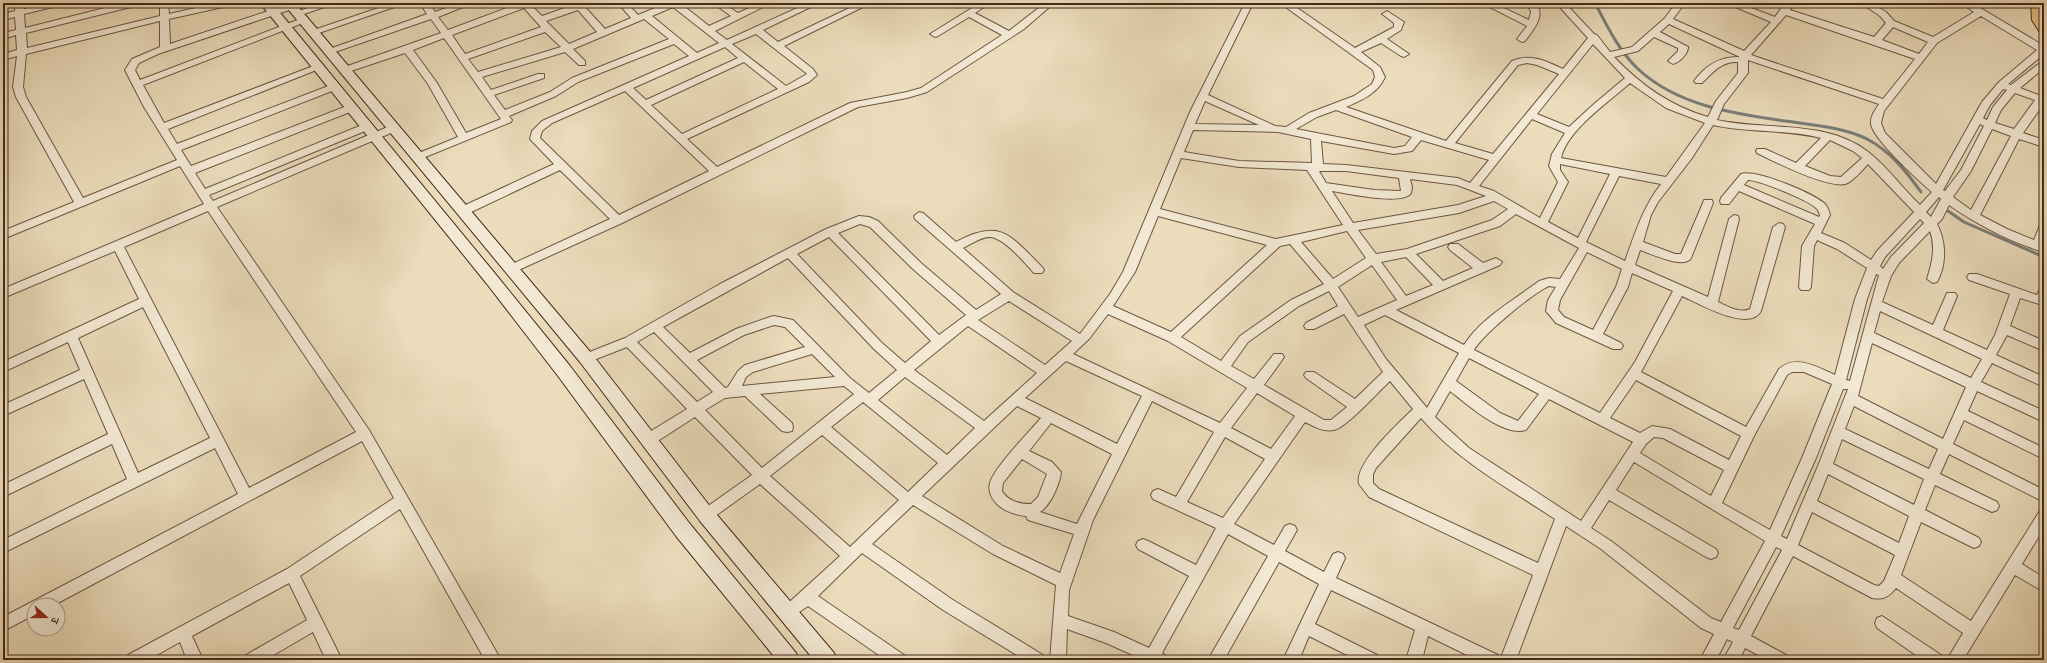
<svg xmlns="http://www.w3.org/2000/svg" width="2047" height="663" font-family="'IM FELL English','Noto Serif Devanagari',serif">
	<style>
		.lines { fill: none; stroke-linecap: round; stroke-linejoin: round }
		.stream { stroke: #797f7a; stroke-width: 3 }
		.minor-casing { stroke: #6e5642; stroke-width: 2 }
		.secondary-casing { stroke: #45291a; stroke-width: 2 }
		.primary-casing { stroke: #45291a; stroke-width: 2 }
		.minor { fill: #f2e8d3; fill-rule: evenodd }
		.secondary { fill: #f2e8d3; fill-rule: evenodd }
		.primary { fill: #e6be7e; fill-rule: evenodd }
	</style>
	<rect width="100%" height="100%" fill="#ebdcbb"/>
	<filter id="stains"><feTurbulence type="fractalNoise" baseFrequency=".005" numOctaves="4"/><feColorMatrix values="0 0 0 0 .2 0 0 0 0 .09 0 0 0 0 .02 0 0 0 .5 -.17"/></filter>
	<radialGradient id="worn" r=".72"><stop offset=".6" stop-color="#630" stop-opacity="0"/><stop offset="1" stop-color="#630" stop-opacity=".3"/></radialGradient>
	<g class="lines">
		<!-- stream -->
		<path class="stream" d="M1595,3C1607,26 1619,51 1638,69C1681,109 1744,115 1800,123C1822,126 1847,129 1867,139C1890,151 1906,171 1921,192
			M1948,211L1964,222L2044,257"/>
		<!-- minor casing -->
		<g class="minor-casing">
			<path id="minor" d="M15,3H23L24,9L47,3H62L61,5L24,14L25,28L125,3H140L139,5L26,33L27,48L160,16V3H168L169,14L217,3H233L232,5L169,19L170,44L289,4H295V8L158,54L139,63L135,70L140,80L300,19H306L308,21L143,85L164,123L316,65L319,64L324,67L168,129L177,144L331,85H337L339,87L337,89L181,150L191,166L347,106L351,105L356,108L355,110L195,173L205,189L362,125L366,124L371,127L370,129L209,195L213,201L390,126H398L399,128L398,130L217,207L369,430L501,660H485L400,509L300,576L342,660H326L313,632L265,660H243L246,655L307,620L289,583L192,636L203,660H187L180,642L148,660H125L128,655L287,569L394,498L362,441L54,605H34V615L3,631V617L238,494L215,448L3,553V540L127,479L112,444L3,497V485L108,434L84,379L3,416V405L80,370L68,342L3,372V362L139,299L115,251L3,298V289L204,204L180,166L3,239V231L74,202L16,97L13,87L17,56L3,60V54L17,50L16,35L3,39V33L16,30L15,17L3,20V14L15,11ZM160,21V47L132,59L125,70L144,107L177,160L83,198L26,97L23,87L26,54ZM208,211L356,432L249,488L124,247ZM143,307L210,438L138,473L78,338Z
				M322,3H336L304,14L299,11Z
				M393,3H406L316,34H310L308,32Z
				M420,3H429L435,12L460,3H473L438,17L448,30L520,3H532L531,5L542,16L576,4L593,3L585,7L605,29L631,18L618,3H627L638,15L667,3H680L709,26L731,16L713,3H723L738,13L760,3H771L715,31L727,40L808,3H819L763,30L778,42L860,3H871L784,46L813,69L817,75L809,82L687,139L717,167L850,103L907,92L921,88L1002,35L969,17L938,36L935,37L930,34L980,3H990L975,13L1009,31L1045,3H1054L1024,29L927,92L907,98L858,107L622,223L512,273L506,269L508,266L610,219L560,170L467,214H459L458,211L459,208L554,164L530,139L532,131L542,121L689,56L674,44L578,82L556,96L509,116L512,120L511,122L418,160L413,157L414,155L458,137L428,84L405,53L345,73L340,70L342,68L441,33L431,19L332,53H326L324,51L427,14ZM673,7L719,43L697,53L652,16ZM524,8L541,27L465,54L452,35ZM578,10L597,32L569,44L546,21ZM644,19L669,39L572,78L550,92L505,110L494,95L544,78V74H538L491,90L482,77L565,52L579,65H585V61L573,49ZM545,32L561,47L478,72L468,59ZM756,34L806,73L807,74L786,86L732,44ZM444,38L501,119L466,133L437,83L413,50ZM725,47L738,58L646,100L633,88ZM744,62L778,89L682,134L651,105ZM625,91L709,171L619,215L540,138L542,131L552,123Z
				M1245,3H1253L1208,95L1275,126L1286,127L1309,113L1354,96L1372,84L1375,77L1373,70L1280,3H1290L1355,48L1394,27V23L1382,14L1387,11L1404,22L1401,30L1387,39L1409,54L1404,57L1401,56L1381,43L1361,52L1380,67L1385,77C1377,94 1362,100 1346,107L1446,141L1512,61C1530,53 1546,61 1563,69L1588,38L1556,3H1565L1594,34L1597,35L1610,52L1632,47L1665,18L1676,3H1685L1673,19L1744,51L1771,22L1726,3H1738L1775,17L1785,3H1794L1790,10L1874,37L1886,23L1880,16L1861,3H1871L1886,12L1894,21L1933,37L1974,12L1961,3H1972L2044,46V54L2008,84L2011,85L2044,60V68L2020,88L2044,97V103L2023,133L2044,140V147L2019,139L1980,215L2007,229L2034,240L2040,225L2044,224V252C2010,242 1978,225 1949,205L1942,219L1937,224C1946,241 1947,264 1937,282L1933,283L1927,279C1932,263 1936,247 1930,231L1899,263L1891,276L1882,302L1933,325L1947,293H1955L1957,296L1943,330L1987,350L1995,335L2010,294L1969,280L1967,277L1969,274H1977L2037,295L2040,289L2044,288V304H2039L2020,298L2010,326L2044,341V351L2007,335L1996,355L2044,377V387L1992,363L1981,382L2044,411V422L1977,391L1968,411L2044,448V459L1964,420L1953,444L2044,490V502L1949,454L1940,474L1997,502L1999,506L1997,510L1992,512L1935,485L1925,510L1979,538L1981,542L1979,546L1974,548L1921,522L1901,575L1971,621L2039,512L2044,510V528L2022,564L2044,578V592L2015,575L1963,660H1947L1963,633L1896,588C1889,597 1883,600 1872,598L1793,556L1751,636L1786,655L1789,660H1767L1745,648L1739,660H1723L1733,642L1727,639L1716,660H1700L1714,634L1701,628L1601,549L1566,526L1516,660H1477L1428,636L1422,660H1406L1415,630L1331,590L1315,624L1377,655L1380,660H1357L1309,636L1299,660H1283L1319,584L1279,562L1224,660H1208L1268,556L1228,534L1162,653L1165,655L1168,660H1144L1106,643L1067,629L1066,660H1050L1056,585L993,554L913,505L872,544L953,600L1043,655L1046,660H1025L943,610L862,553L818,596L904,655L907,660H886L808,606L789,619L784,617L782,612L784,607L840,556L760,484L711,519L706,521L701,519L699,515L701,511L752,475L695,417L653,444L648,445L643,444L642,440L643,436L687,409L627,347L586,363L582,361L580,358L582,355L625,338L720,284L826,229L859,216L869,217L878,221L921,263L976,310L1001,294L915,219L914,216L919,212L923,213L956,242C1001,218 1010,235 1042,267L1044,270L1042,273H1034C1025,263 1005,239 991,237C982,236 971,244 963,248L1013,292L1080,334L1110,294L1123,272L1190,112ZM1786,15L1915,59L1883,99L1751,55ZM1981,16L2037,50L1999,82L1982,102L1936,184L1885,133L1881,123L1884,111L1937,43ZM1669,24L1740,57C1720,56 1706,65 1694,81L1696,83H1702C1713,72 1722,61 1738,62V73L1716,101L1708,117C1670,106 1641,85 1614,57L1638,51L1654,37L1678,48V51L1668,61L1673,64C1680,62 1688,54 1688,47L1660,32ZM1893,27L1928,42L1919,54L1882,40ZM1593,44L1625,78L1594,104L1569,127L1537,114ZM1748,60L1879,104C1875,110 1870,117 1871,124C1873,139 1919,181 1932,192L1920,205C1902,188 1887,166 1867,151C1824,119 1766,131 1717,120L1724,104L1748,73ZM1527,63L1537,65L1559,74L1493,154L1455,143L1518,65ZM1630,83L1666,108L1705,123L1666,177L1561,158C1567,130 1610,101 1630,83ZM2003,89L2007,90L1993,107L1987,120L1983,118L1990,105ZM2015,93L2035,100L2014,129L1995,123L2001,110ZM1205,101L1259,125L1195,124ZM1336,110L1412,137L1405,146L1394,148L1296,129L1317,117ZM1532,119L1565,133L1552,154L1549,166L1558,182L1540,218L1494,191L1479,186ZM1980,124L1984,126L1961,170L1945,191L1943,190ZM1713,125C1749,133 1786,129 1821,138L1796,163L1765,149H1757L1756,151L1757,153C1775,162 1827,188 1845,184C1853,182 1863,169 1868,164L1914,212L1877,251L1871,260L1845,243L1821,233L1830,215C1829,211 1828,207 1825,204C1813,193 1756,169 1741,174L1721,198L1720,201L1721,204H1729L1739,191L1815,224L1802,246L1799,287L1801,290H1809L1811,287L1814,246L1817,240L1837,249L1867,268L1855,299L1835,375C1817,367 1796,354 1779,369L1746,427L1641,372L1682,296C1698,303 1749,333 1761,311L1785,227L1783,224L1779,223L1773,227L1750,309C1740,314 1727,306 1718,302L1739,219L1738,216L1734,215L1729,219L1708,297L1635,265L1640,250C1650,253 1684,270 1691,258L1713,203L1712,200H1704L1703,203L1681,254H1675L1643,242L1651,215L1658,202L1692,158ZM1992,129L2011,136L1971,210L1953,197L1971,171ZM1193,130L1278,132L1311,139L1312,163L1239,161L1184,152ZM1421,140L1489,160L1470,183L1458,178L1346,165L1323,164L1321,141L1394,154L1412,151ZM1830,140L1853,151L1862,158L1841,177L1830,176L1805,166ZM1181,158L1239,167L1307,170L1343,225L1276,239L1160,209ZM1560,164L1610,174L1578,238L1548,222L1568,182L1560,170ZM1319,171H1346L1399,178L1401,191L1374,190L1326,183ZM1619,176L1661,184C1643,207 1635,233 1625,261L1586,242ZM1410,179L1457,185L1486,196L1458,205L1353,223L1332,191C1346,193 1403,206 1411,193L1412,187ZM1748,180C1759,180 1811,201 1817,209C1819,211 1819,213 1820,215L1819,217L1744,185ZM1939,197L1941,199L1931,217L1926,212ZM1494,201L1508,209L1492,220L1407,249L1376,254L1358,230L1459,213ZM1516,214L1579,248L1560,279L1549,278L1539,281C1514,300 1481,318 1464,345L1396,310L1500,265L1502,262L1496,258L1483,263L1458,244H1450L1448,247L1450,250L1473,268L1443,281L1416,254L1500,226ZM1158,216L1267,245L1171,332L1113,306L1135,272ZM1920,219L1924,223L1891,257L1883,269L1880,266L1885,257ZM860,224L870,227L913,269L966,315L939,335L838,233ZM1347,231L1366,258L1333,279L1301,242ZM829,237L931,341L905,363L882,343L797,254ZM1290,244L1324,284L1291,300L1240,336L1221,361L1181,337L1280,246ZM1587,252L1622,269L1616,287L1593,330L1564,317L1558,310L1560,300ZM1406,257L1433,285L1406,296L1381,262ZM788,258L874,349L897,370L869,393L850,378L793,320L774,316L770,317L736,329L690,353L663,327ZM1372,265L1397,300L1358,317L1338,287ZM1632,273L1673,291L1635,362L1600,413L1474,350C1483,334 1533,293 1549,286L1556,287L1548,300L1546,311L1556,323L1613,349H1621L1623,346L1621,343L1603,334L1628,287ZM1876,274L1879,275L1850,381L1846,380L1867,299ZM1329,291L1338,306L1306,323L1304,326L1306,329H1314L1344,314L1383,372L1355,399L1314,372H1306L1304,375L1306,378L1347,407L1331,420H1324L1264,385L1282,360L1284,357L1282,354H1274L1254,379L1231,366L1248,342L1299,306ZM1009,301L1072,341L1045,365L978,320ZM1880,311L1982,359L1971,378L1874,333ZM1108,314L1168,341L1247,388L1220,423L1073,354L1089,339ZM1385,315L1459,353L1427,408L1386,359L1364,325ZM774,325L785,327L805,347L745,365L738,371L728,387L725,388L697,360L744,335ZM968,326L1037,373L984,421L914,370ZM654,332L713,392L697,402L637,342ZM1872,343L1966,387L1943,439L1858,396ZM812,354L835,377L742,386L746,377L753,372ZM1469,358L1539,394L1518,421L1500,413L1456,381ZM1066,361L1142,396L1117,444L1025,398ZM1792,372H1804L1832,384L1802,458L1770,530L1722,503L1754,436L1787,375ZM905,377L975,428L947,455L878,400ZM1636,380L1741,436L1729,460L1670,429L1652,426L1640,433L1610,418ZM1390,381L1413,409C1399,423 1354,463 1359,484L1369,497L1533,575L1500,660L1498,655L1336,578L1345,558L1343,554L1338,552L1333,554L1324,572L1285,551L1297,530L1295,526L1290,524L1285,526L1274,545L1234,524L1305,422C1315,427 1323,432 1334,430C1346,428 1379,391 1390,381ZM844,386L854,394L762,468L705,410L725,398L745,396L782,431L787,432L792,431L793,427L792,423L760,394ZM1843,389H1848L1818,466L1787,539L1781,536L1816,458ZM1450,391C1467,404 1503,437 1526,430L1549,399L1633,442L1581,521L1469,448L1435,417ZM1257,393L1295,416L1271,449L1231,428ZM1152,401L1214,432L1176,497L1158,489L1153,491L1151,495L1153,499L1216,528L1196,565L1148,541L1143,539L1138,541L1136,545L1138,549L1189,576L1149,648L1114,632L1068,616L1069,590L1093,520ZM863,402L938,463L908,492L831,427ZM1017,406L1041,418C1029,432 994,468 990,483C988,490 991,498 996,503C1003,511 1016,515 1026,516L1028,520L1074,534L1060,573L1003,546L922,496ZM1854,406L1938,449L1929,469L1845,429ZM1421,418C1458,461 1508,488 1555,519L1538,563L1379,489L1373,483V474L1376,468ZM1051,423L1112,454L1077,524L1040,512C1050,506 1060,484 1061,472L1052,462L1029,451ZM822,435L899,500L850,547L770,476ZM1225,437L1265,459L1223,518L1187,502ZM1654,437L1663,438L1724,470L1711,496L1640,453L1646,444ZM1842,439L1924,479L1914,505L1833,464ZM1022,459L1047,474L1038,497L1031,504C1019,504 1008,501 1002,491L1003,483ZM1634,462L1765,541L1721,622L1711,618L1611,541L1591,528L1609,500L1706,557L1711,559L1716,557L1718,553L1716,549L1616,490ZM1828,474L1909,516L1899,543L1817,501ZM1812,512L1895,555L1884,581L1879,586L1874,585L1798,545ZM1776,547L1782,550L1739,630L1733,628Z
				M1482,3H1493L1529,20L1531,12L1527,3H1536C1546,16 1533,30 1525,41L1522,42L1517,39L1527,26Z
				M1882,616L1941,655L1944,660H1923L1877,628L1875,623L1877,618Z"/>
		</g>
		<!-- secondary casing -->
		<g class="secondary-casing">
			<path id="secondary" d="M260,3H272L497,276L570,366L690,524L796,653L799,660H777L676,536L558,376L487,284Z
				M283,3H295L592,354L712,509L834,653L837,660H814L700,521L580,362Z"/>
		</g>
		<!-- primary casing -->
		<g class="primary-casing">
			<path id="primary" d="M2031,3H2044V32L2039,31L2032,20Z"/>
		</g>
		<!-- minor -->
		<use href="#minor" class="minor"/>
		<!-- secondary -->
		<use href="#secondary" class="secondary"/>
		<!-- primary -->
		<use href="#primary" class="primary"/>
	</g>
	<!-- margin -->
	<rect width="2047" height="663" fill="none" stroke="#ebdcbb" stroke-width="16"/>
	<rect x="4" y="4" width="2039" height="655" fill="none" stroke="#45291a" stroke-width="2"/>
	<rect x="8" y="8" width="2031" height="647" fill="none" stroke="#45291a"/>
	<!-- north arrow -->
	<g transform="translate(46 617) rotate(111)"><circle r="19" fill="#f2e8d3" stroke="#ad9c89"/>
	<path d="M0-3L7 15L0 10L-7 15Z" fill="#8f2418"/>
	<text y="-6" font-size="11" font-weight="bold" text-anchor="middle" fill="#45291a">उ</text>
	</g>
	<rect width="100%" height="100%" filter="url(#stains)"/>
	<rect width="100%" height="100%" fill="url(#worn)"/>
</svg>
